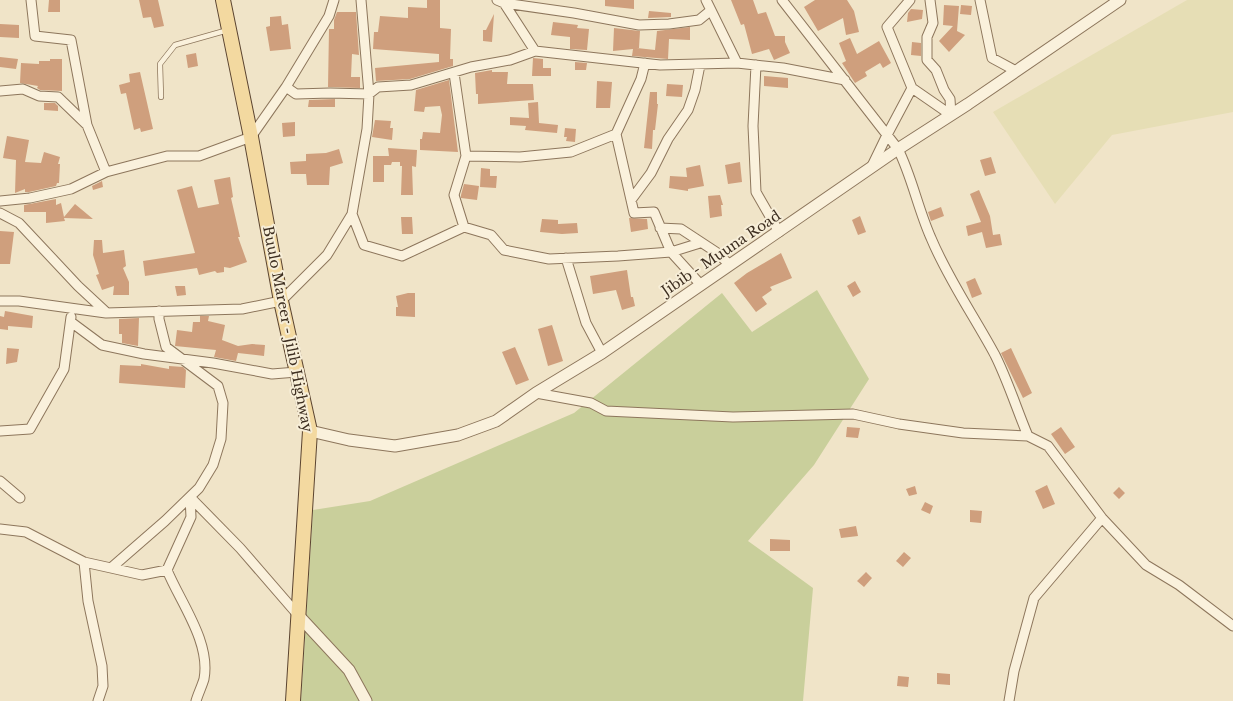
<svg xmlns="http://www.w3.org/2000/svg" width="1233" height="701" font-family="'Libre Baskerville',serif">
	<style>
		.farmland { fill: #e6deb5 }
		.green { fill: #c9cf9b }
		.building { fill: #cf9f7d }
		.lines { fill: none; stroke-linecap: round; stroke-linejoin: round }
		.service-casing { stroke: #8d765c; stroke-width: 6 }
		.minor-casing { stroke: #8d765c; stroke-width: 11 }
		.tertiary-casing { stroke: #8d765c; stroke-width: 13 }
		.primary-casing { stroke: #5b4430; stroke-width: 16 }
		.service { stroke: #faf1dc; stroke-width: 4.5 }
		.minor { stroke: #faf1dc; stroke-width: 9 }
		.tertiary { stroke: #faf1dc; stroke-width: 11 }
		.primary { stroke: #f3d9a0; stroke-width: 14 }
		.labels { text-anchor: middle; stroke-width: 4; stroke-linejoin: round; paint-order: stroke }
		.street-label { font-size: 14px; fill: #3d2e20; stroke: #f7eed8 }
	</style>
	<rect width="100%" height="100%" fill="#f0e4c8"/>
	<!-- farmland -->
	<path class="farmland" d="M1187,0H1233V112L1112,135L1055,204L993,112Z"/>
	<!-- green -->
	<path class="green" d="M817,290L869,379L814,465L748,541L813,588L803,701H301L313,510L370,501L574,413L722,293L752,332Z"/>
	<!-- building -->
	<path class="building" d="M49,0H60V12H48Z
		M139,0H158L164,26L154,28L151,17L143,18Z
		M427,0H440V28L451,29L450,59H453V66L410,79L376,81L375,68L439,62V54L373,49L374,32H378L380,16L408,18V7L427,8Z
		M605,0H634V9L605,6Z
		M731,0H753L758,14L766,12L775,36H785V42L790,53L774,60L769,49L752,54L744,24L741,25Z
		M815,0H847L854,11L859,32L846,35L843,18L818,31L804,7Z
		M944,5L959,6L957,31L965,35L949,52L939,41L953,26L943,25Z
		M961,5L972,6L971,15L960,14Z
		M911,9L923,10L922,19L907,22L908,13Z
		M649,11L671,13V17L648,18Z
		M337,12H356L359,55L352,54L351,77H360V88L328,87L329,29H334V20Z
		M494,14L492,42L483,41V30H486Z
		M281,16L282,25L288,24L291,49L270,51L266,27L270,26V17Z
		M553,22L578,25L577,28L589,29L587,50L570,49V37L551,35Z
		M0,24L19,25V38L0,37Z
		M690,27V40L669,39L668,59L632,56L633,49L613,51L614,28L640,31L639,48H637L655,50L657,31Z
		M850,38L857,54L879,41L891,63L883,68L880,63L865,72L867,76L855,83L842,63L846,61L839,43Z
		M912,42L921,43V56L911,55Z
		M196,53L198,66L188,68L186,55Z
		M0,57L18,59L16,69L0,67Z
		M533,58L543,59V68H551V76H532Z
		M50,59H62V91L40,90L37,88L38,86L20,83L21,63L39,64V61H50Z
		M575,62L587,63L586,70H575Z
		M492,70V72H508L507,84H533L534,100L478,104V94H476L475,73Z
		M140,72L153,129L141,132L140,128L134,130L126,93L121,94L119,85L130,82L129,74Z
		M764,76L788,78V88L764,86Z
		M449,80L458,152L420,150V139H422L423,132L440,133L442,115L440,106L425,107L424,112L414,111L416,90Z
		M597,81L612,82L610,108H596Z
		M667,84L683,85L682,97L666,96Z
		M650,92H657V104H658L655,130H653L652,149L644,148Z
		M335,99V107H308L309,100Z
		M538,102L539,123L558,125L557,133L525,130L526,126L510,125V117L529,118L528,103Z
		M44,103H55L58,106V111L44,110Z
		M375,120L391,121L390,128H393L392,140L372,137Z
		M295,122V136L283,137L282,123Z
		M565,128L576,129L575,142L566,141L567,137H564Z
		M7,136L29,140L25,162L41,163L44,152L60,157L58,164H60L59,183H57L56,186L29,192H25V189L15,193L16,160L3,158Z
		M388,148L417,150L416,167L412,166L413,195H401L402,166H400V162H392L391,165H384V182H373V156H389Z
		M339,149L343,163L330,167L329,185H307L306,174H291L290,162L306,161V154L326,153Z
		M991,157L996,173L985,176L980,160Z
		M740,162L742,182L728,184L725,165Z
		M700,165L704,186L688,189V191L669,188L670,176L687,177L686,168Z
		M481,168L490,169V176H497L496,188L480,187Z
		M230,177L233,197L231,198L240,237H238L247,262L230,268L224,267V272L217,273L215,271L199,275L197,268L145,276L143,261L195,253L177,190L192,186L198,208L219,204L214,180Z
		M102,181L103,187L93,190L92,186Z
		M464,184L479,186L477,200L461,198V195Z
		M979,190L990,216L993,235L1000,234L1002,245L986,248L982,232L968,236L966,226L981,222L970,194Z
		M720,195L723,205H721L722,216L710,218L708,196Z
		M56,199V205L61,203L64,217L75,204L93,219L64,218L65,221L46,223V212H24V205Z
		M941,207L944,216L931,221L928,212Z
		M860,216L866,232L858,235L852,220Z
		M401,217H412L413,234H402Z
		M629,218L647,219L648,229L631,232Z
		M542,219L558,220V224L577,223L578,233L562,234L540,232Z
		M0,231L14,232L10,264H0Z
		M94,240H102L103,253L124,250L126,266L123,268L129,282V295H113L114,286L102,290L96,275L99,274L93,255Z
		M781,253L792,278L770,287L772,290L762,297L767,304L756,312L734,283L747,273Z
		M627,270L631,297H633L635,306L622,310L616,290L593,294L590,276Z
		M975,278L982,294L972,298L966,282Z
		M855,281L861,292L853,297L847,286Z
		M175,286H185L186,295L177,296Z
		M408,293H415V317L396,316V307H398L396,296Z
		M5,311L33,316L32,328L8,326V330L0,329V316L4,317Z
		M200,316H209L208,321L225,325L222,340L238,346L252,344L265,345L264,356L238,353L236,361L214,357L216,350L175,346L177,330L192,332L193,322H200Z
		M139,318L138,346L122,343V334H119V319Z
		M552,325L563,361L548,366L538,329Z
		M515,347L529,380L516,385L502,352Z
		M7,348L19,349L17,362L6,364Z
		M1011,348L1032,393L1023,398L1001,353Z
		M141,364L169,369V366L183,367L186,370L185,388L119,383L120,365L141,366Z
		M847,427L860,428L858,438L846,437Z
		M1061,427L1075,447L1065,454L1051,434Z
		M1047,485L1055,504L1043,509L1035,491Z
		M915,486L917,494L909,496L906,489Z
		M1119,487L1125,493L1119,499L1113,493Z
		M925,502L933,506L930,514L921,510Z
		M970,510L982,511L981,523L970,522Z
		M856,526L858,536L841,538L839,529Z
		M770,539L790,540V551H770Z
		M904,552L911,558L903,567L896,561Z
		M866,572L872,578L864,587L857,581Z
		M937,673L950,674V685L937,684Z
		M898,676L909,677L908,687L897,686Z"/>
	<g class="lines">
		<!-- service casing -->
		<g class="service-casing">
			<path id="service" d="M161,97L160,64L175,45L228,30"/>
		</g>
		<!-- minor casing -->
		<g class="minor-casing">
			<path id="minor" d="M31,0L35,36L71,40L87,125
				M497,0L504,3L574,13L639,25L669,24L699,20L710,11
				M706,0L737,63
				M782,0L898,149C912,177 918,209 931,238C948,279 974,316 995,355C1008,381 1017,410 1028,436L1048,446L1102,518L1146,565L1179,585L1233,626
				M930,0L933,23L927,37V60L936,70L944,90L950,99L951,115
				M980,0L992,58L1016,71
				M504,3L535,51
				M756,65L753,126L756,192L779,232
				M454,73L466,156L454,195L464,227
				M286,87L296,94L330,93L369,94L378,87L411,85L471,67L510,60L535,51L660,65L737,63L783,68L845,80
				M912,88L951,115
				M0,91L23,89L39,96L58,97L87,125L106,172
				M616,134L634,213L654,212L671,252L700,243
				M466,156L520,157L571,152L616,134L641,79L645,63
				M872,166L887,135L912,88L887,27L910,0
				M631,200L651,173L668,139L688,110L695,90L700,65
				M0,201L30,198L71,189L106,172L167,156H199L251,137L286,87L329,16L334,0
				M0,213L19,223L78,286L106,312
				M352,214L364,245L402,256L464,227L491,235L504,250L549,259L618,256L671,252L701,285
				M660,228L681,229L716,252L730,265
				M566,258L586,323L602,353
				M0,301H19L106,313L242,309L281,301L327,255L352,214L367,129L369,94L361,0
				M71,322L102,345L144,354L213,363L272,374L297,372
				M536,393L591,403L606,411L733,417L853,414L899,424L963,433L1028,436
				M0,431L30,429L64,369L71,317
				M0,481L20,498
				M190,497L240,548L298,615
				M0,529L26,532L84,562L111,568L165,521L199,488L213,465L221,439L223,403L218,386L166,347L159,319V311
				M84,562L88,601L102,666L103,686L98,701
				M111,568L142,575L167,570L191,517L190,497
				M167,570C180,602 211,642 204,679C202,686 198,694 196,701
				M1009,701L1014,671L1034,598L1102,518"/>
		</g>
		<!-- tertiary casing -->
		<g class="tertiary-casing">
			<path id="tertiary" d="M310,431L349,440L395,446L458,435L496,421L536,393L602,353L898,149L968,104L1120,0
				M298,615L349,670L366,701"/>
		</g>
		<!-- primary casing -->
		<g class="primary-casing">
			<path id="primary" d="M223,0L251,137L281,301L310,431L293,701"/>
		</g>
		<!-- service -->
		<use href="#service" class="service"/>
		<!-- minor -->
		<use href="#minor" class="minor"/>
		<!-- tertiary -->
		<use href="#tertiary" class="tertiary"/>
		<!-- primary -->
		<use href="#primary" class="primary"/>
	</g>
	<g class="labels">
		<!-- street labels -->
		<g class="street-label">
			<text transform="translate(721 253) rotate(-34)" y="5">Jibib - Muuna Road</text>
			<text transform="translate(288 329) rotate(79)" y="5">Buulo Mareer - Jilib Highway</text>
		</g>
	</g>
</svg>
